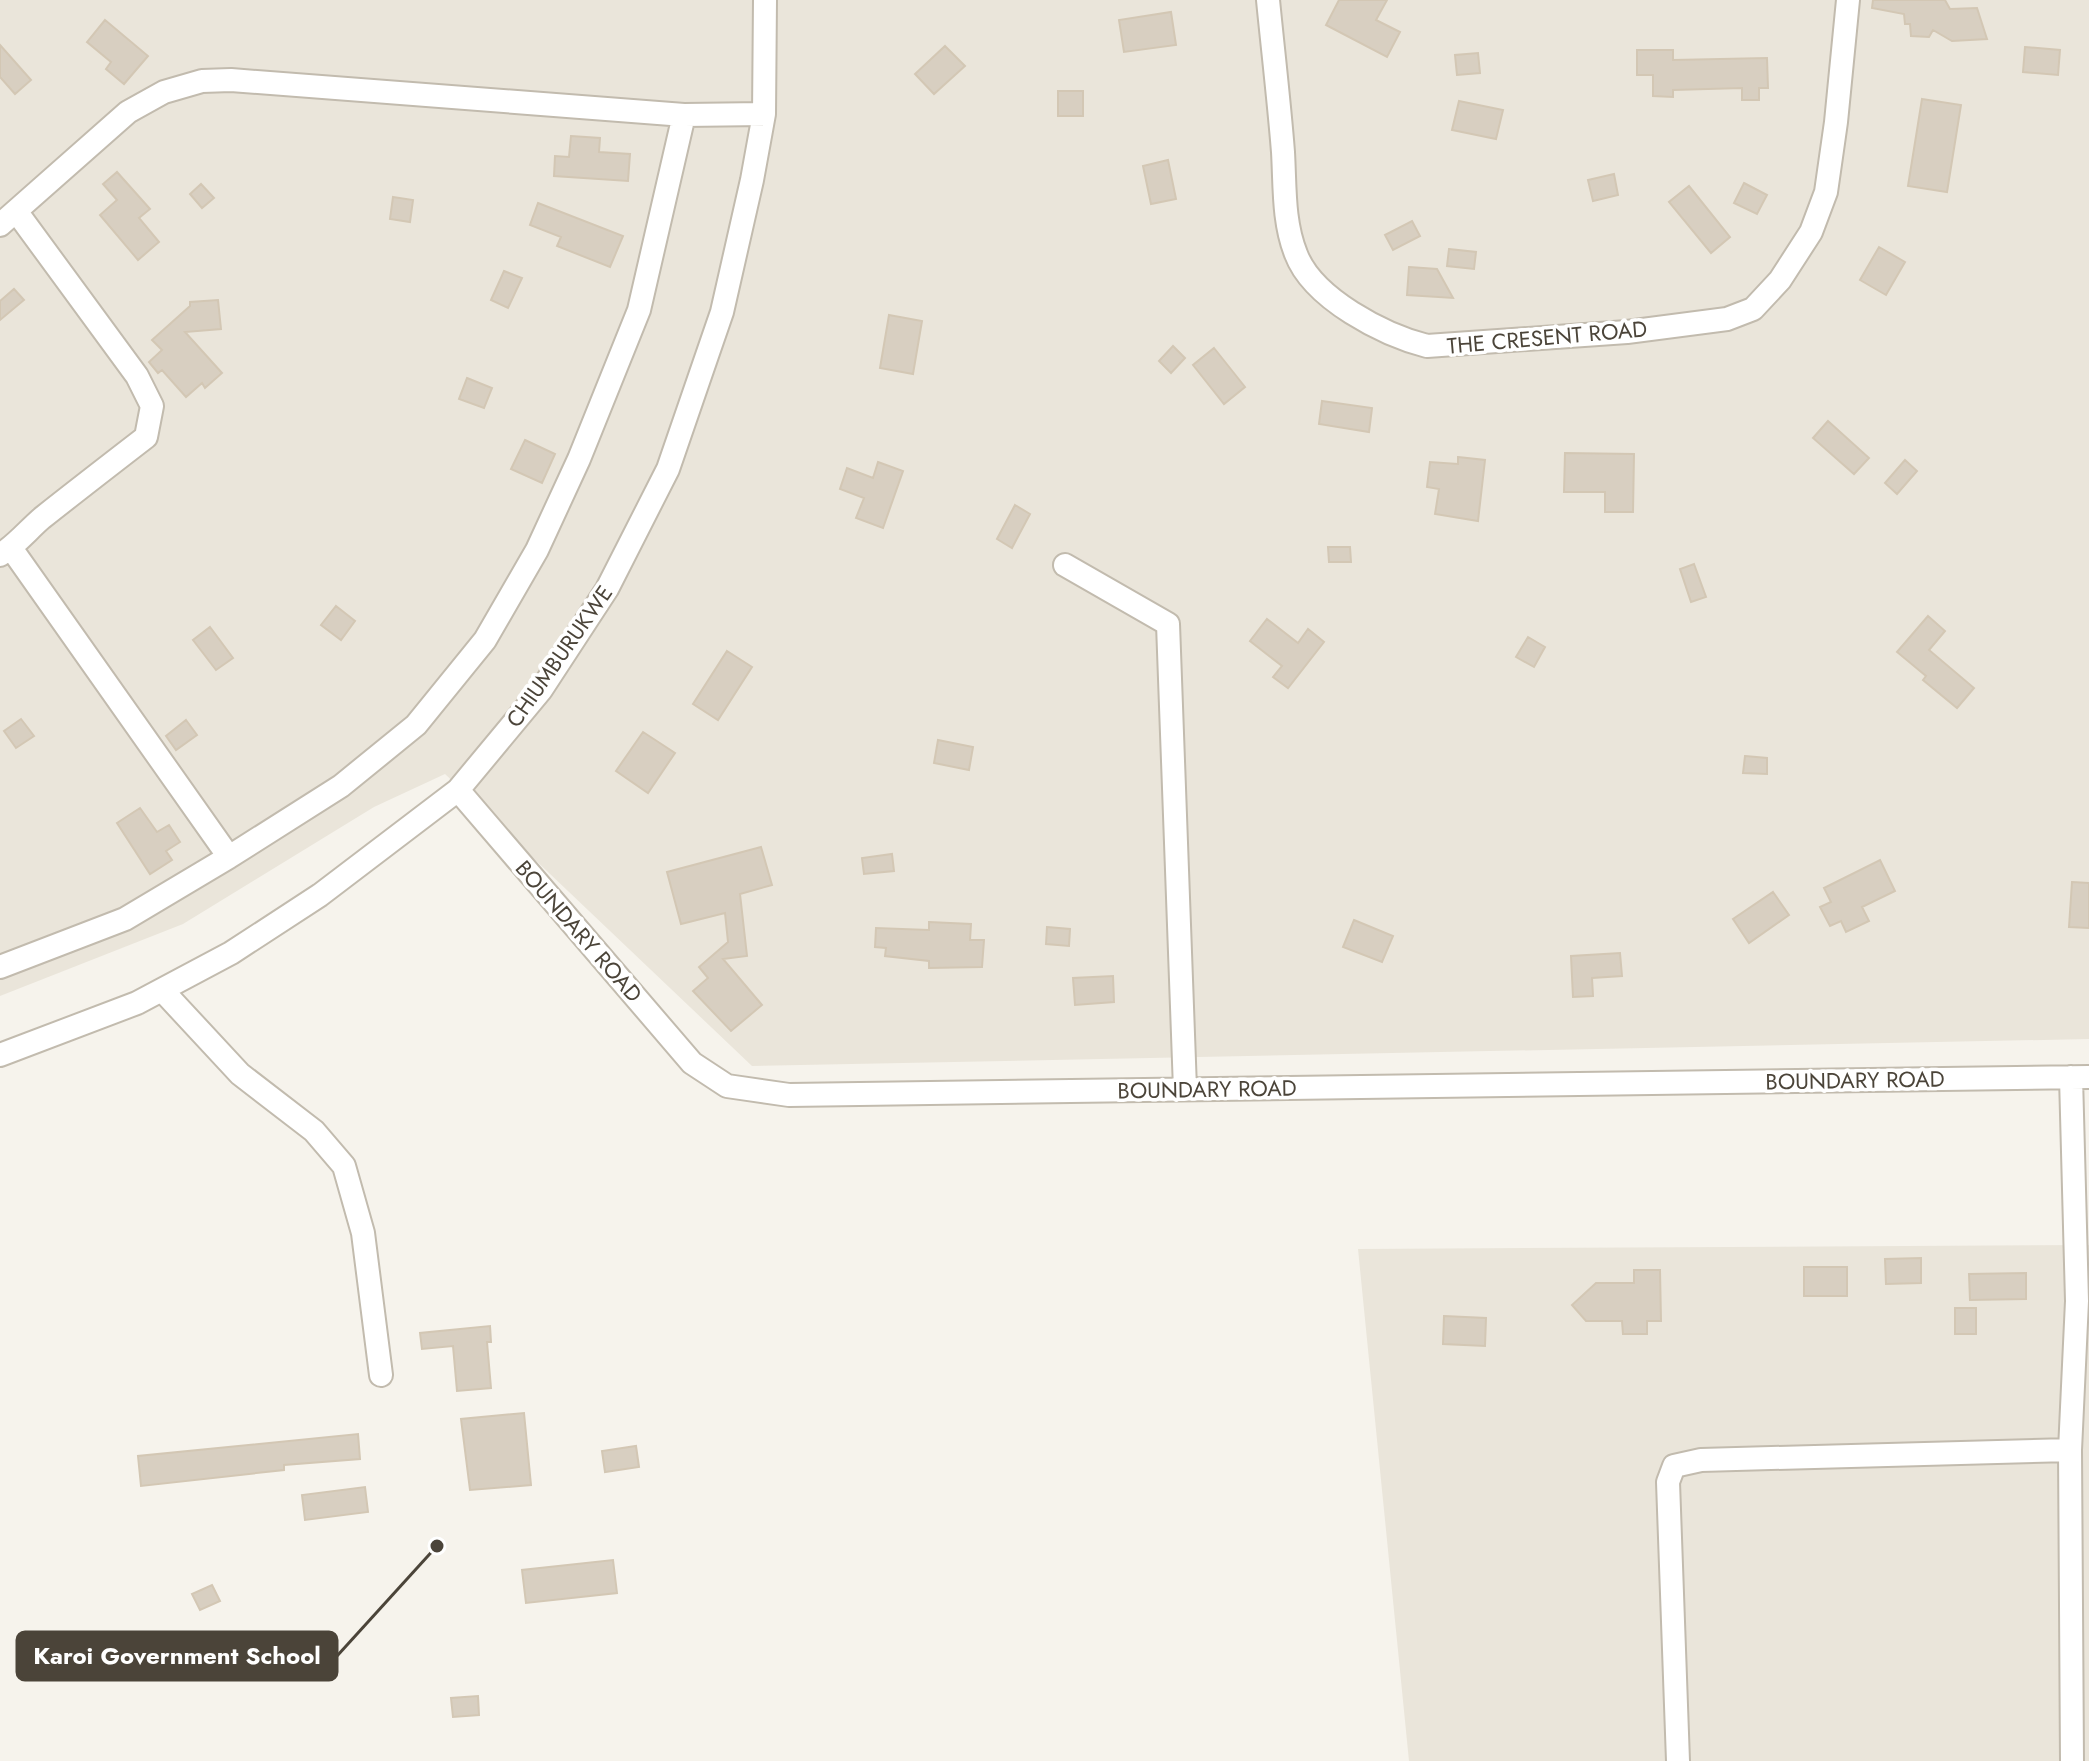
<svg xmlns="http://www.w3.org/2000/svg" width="2089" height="1761" font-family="Jost,sans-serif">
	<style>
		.residential { fill: #eae5da }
		.building { fill: #d8cfc1; stroke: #d3c7b4; stroke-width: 2 }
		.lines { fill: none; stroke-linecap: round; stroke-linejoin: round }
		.minor-casing { stroke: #c2bbae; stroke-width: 26 }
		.minor { stroke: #fff; stroke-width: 22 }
		.labels { text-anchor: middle; stroke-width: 7; stroke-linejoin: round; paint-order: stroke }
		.street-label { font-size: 22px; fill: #4b4439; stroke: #fff }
		.leader { fill: none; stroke: #4b4439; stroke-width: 3 }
		.callout-dot { fill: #4b4439; stroke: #fff; stroke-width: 3 }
		.callout { fill: #4b4439; stroke: #4b4439; stroke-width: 3 }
		.callout-label { font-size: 24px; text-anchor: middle; font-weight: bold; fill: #fff }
	</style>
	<rect width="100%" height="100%" fill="#f6f3ec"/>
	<!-- residential -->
	<path class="residential" d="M0,0H2089V1039L752,1066L445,774L374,807L183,924L0,996Z
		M2089,1245V1761H1409L1358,1249Z"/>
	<!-- building -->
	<path class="building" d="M1339,0H1387L1376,20L1400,32L1387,57L1326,25Z
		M1873,0H1945L1950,9L1977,8L1987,39L1952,41L1933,30L1929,37L1911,36L1910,24H1905L1904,14L1872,8Z
		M1171,12L1176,45L1124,52L1119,20Z
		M105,20L148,56L124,84L106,69L111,62L87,42Z
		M0,45L31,80L15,94L0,77Z
		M945,46L965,66L934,94L915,74Z
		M2025,47L2060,50L2058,75L2023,72Z
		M1637,50H1673V60L1767,58L1768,88H1759V100H1742V88L1673,90V97L1653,96V75H1637Z
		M1478,53L1480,73L1457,75L1455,55Z
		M1058,91H1083V116H1058Z
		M1922,99L1961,105L1947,192L1908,186Z
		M1459,101L1503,110L1496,139L1452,130Z
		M571,136L600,138L599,152L630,154L628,181L554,176L555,156L569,157Z
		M1168,160L1176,199L1151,204L1143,166Z
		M117,172L150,209L139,218L159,242L138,260L100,215L117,200L103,184Z
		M1614,174L1618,195L1593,201L1588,180Z
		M1744,183L1767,195L1757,214L1734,203Z
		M201,184L214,198L202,208L190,194Z
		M1689,186L1730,237L1711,253L1669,202Z
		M393,197L413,200L410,222L390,219Z
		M538,203L623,236L610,267L557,246L561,237L530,225Z
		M1412,221L1420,236L1393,250L1385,235Z
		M1879,247L1905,262L1886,295L1860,280Z
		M1449,249L1476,252L1474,269L1447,266Z
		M1409,267L1437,269L1453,298L1407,295Z
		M504,271L522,278L508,308L491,300Z
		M14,289L24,300L0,320V301Z
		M218,300L221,329L185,332L222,373L205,388L202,383L186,397L162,370L158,373L149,362L162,350L152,340L190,306V302Z
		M889,315L922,321L913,374L880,368Z
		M1173,346L1185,358L1171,373L1159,361Z
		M1214,348L1245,387L1224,404L1193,365Z
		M467,378L492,388L484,408L459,399Z
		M1322,401L1372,408L1369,432L1319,424Z
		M1828,421L1869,458L1854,474L1813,438Z
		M525,440L555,454L542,483L511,469Z
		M1565,453L1634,454L1633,512H1605V492H1564Z
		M1458,457L1485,460L1478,521L1435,514L1439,489L1427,487L1430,462L1458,464Z
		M1905,460L1917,471L1897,494L1885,483Z
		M878,462L903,471L883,528L856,518L864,498L840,489L847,468L873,478Z
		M1015,505L1030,514L1012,548L997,539Z
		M1328,547H1350L1351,562H1329Z
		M1694,564L1706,597L1691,602L1680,569Z
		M336,606L355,621L341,640L321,625Z
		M1928,616L1945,631L1929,650L1974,688L1957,708L1923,680L1926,676L1897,652Z
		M1267,619L1298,643L1308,629L1324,642L1288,688L1273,677L1282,666L1250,641Z
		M210,627L233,658L216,670L193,640Z
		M1528,637L1545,647L1534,667L1516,657Z
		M727,651L752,667L718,720L693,704Z
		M21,719L34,736L16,748L4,731Z
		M186,720L197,735L176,750L166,736Z
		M643,732L675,753L648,793L616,771Z
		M938,740L973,747L969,770L934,763Z
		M1745,756L1767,758V774L1743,773Z
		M140,808L157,832L169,825L180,842L166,851L172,860L150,874L117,823Z
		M761,847L772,885L740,894L747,956L723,959L762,1005L731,1031L693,991L708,978L699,967L728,942L725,913L681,924L667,872Z
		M892,854L894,871L864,874L862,858Z
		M1880,860L1895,891L1862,907L1869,921L1846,932L1841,921L1830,926L1820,907L1831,902L1824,888Z
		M2072,882L2089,883V928L2069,927Z
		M1773,892L1789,915L1749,943L1733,919Z
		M1354,920L1393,936L1382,962L1343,947Z
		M929,922L971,924L970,940H984L982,967L929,968V961L885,956L886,948L875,947L876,928L929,930Z
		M1047,927L1070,929L1069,946L1046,944Z
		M1620,953L1622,976L1592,978L1593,996L1573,997L1571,956Z
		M1113,976L1114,1002L1075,1005L1073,978Z
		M1921,1258V1283L1886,1284L1885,1259Z
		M1804,1267H1847V1296H1804Z
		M1634,1270H1660L1661,1321H1647V1334H1623L1622,1321H1586L1572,1305L1596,1283H1634Z
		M2026,1273V1299L1970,1300L1969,1274Z
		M1955,1308H1976V1334H1955Z
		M1444,1316L1486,1318L1485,1346L1443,1344Z
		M490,1326L491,1342H487L491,1388L457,1391L453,1346L422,1349L420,1333Z
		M524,1413L531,1485L470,1490L461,1419Z
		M358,1434L360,1459L284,1465V1470L141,1486L138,1456Z
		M636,1446L639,1467L605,1472L602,1451Z
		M365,1487L368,1512L305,1520L302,1495Z
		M613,1560L617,1593L526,1603L522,1570Z
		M212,1585L220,1601L200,1610L192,1594Z
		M478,1696L479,1715L453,1717L451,1698Z"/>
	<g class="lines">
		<!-- minor casing -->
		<g class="minor-casing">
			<path id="minor" d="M1268,0C1273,51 1279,101 1283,152C1285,186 1283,222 1296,254C1313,299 1384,335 1427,346L1627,332L1727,319L1753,309L1780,280L1811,232L1826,192L1836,122L1848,0
				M0,225L128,112L164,92L202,81L231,80L684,115L764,114
				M11,548L229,857
				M0,555C16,545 28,530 42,518C76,491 111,464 146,437L152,406L137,376L16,211
				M1065,565L1168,624L1185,1089
				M458,790L692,1063L727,1086L789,1095L2089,1077
				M0,967L125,919L229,857L341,786L416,725L485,640L537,550L579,459L639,310L684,115
				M162,990L240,1074L314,1131L344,1166L363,1233L381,1375
				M0,1055L137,1003L231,953L320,895L458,790L541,690L607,589L668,469L722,312L752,180L764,114L765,0
				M2071,1077L2077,1301L2070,1450L2072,1761
				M1678,1761L1668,1482L1674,1466L1701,1460L2070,1450"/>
		</g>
		<!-- minor -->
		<use href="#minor" class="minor"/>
	</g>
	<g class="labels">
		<!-- street labels -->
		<g class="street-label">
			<text transform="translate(1547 337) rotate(-5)" y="8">THE CRESENT ROAD</text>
			<text transform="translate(559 656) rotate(-55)" y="8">CHIUMBURUKWE</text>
			<text transform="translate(579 931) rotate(49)" y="8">BOUNDARY ROAD</text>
			<text transform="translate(1855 1080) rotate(-1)" y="8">BOUNDARY ROAD</text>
			<text transform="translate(1207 1089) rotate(-1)" y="8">BOUNDARY ROAD</text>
		</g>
	</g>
	<!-- callouts -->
	<path class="leader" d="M437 1546L337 1656"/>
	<circle class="callout-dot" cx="437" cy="1546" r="8"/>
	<rect class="callout" x="17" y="1632" width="320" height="48" rx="8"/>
	<g class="callout-label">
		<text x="177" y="1664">Karoi Government School</text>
	</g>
</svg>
